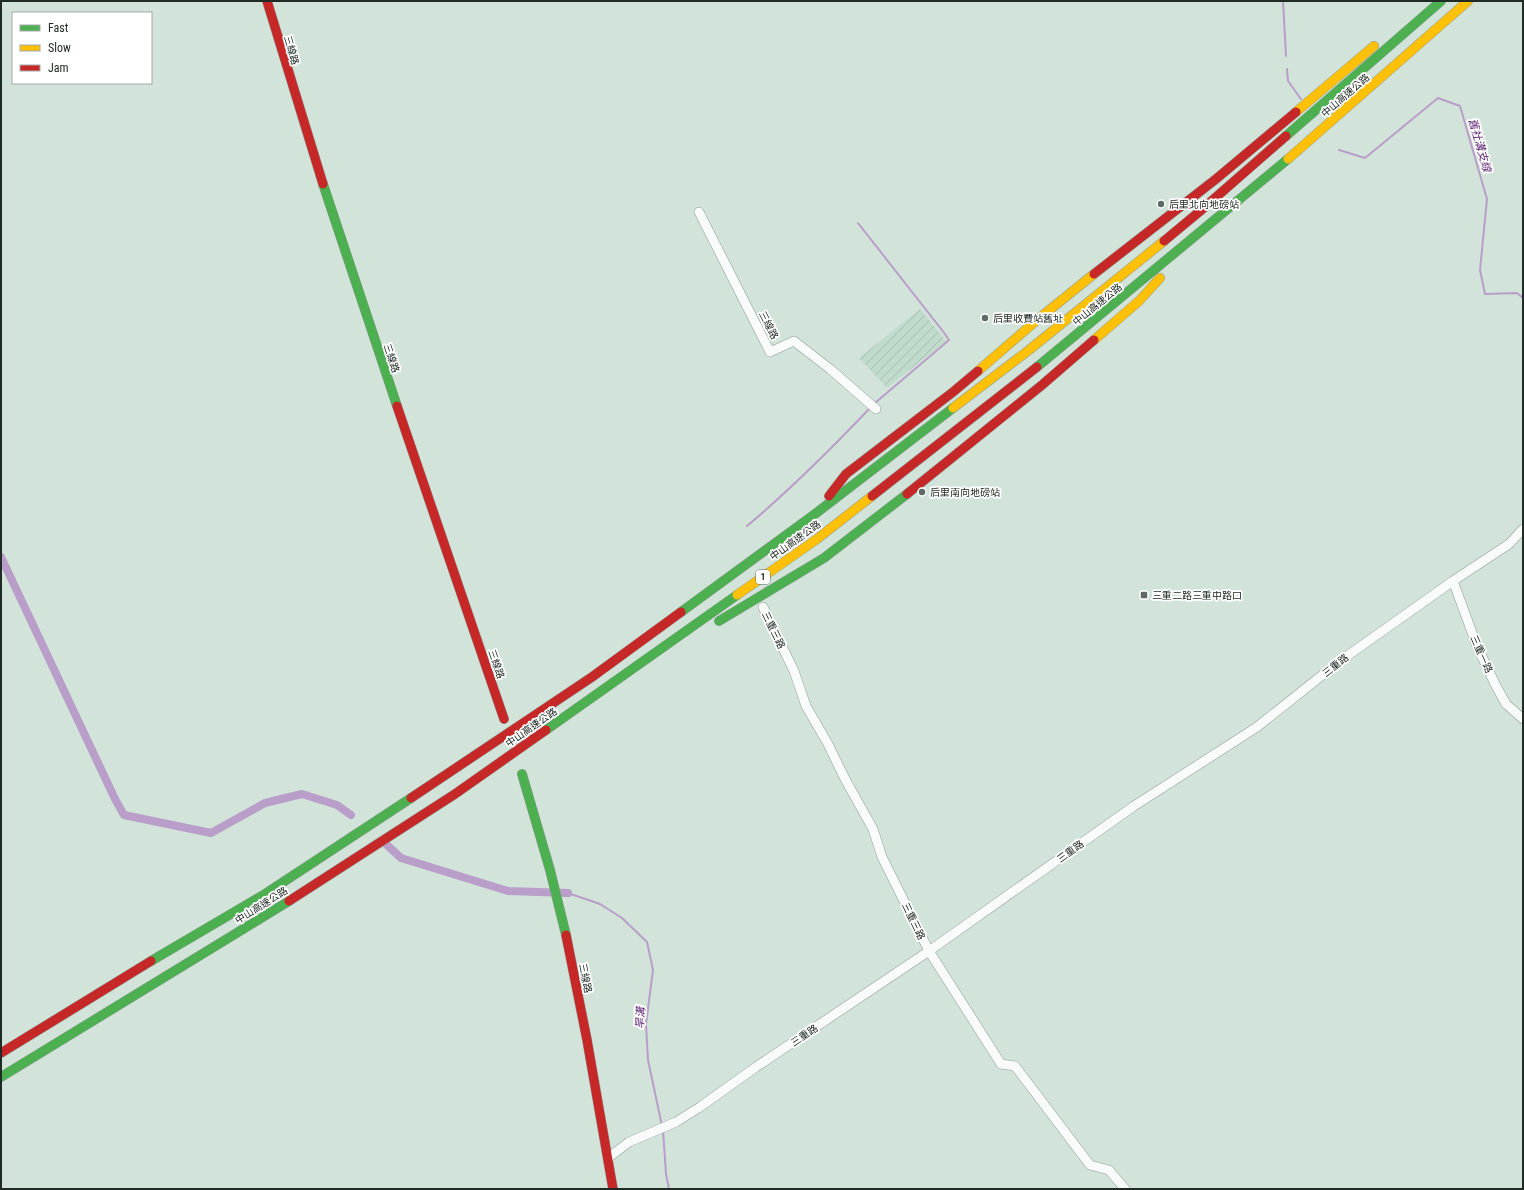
<svg xmlns="http://www.w3.org/2000/svg" width="1524" height="1190" font-family="'Roboto Condensed','Noto Sans TC',sans-serif">
	<style>
		.industrial { fill: url(#industrial-furrows) }
		.lines { fill: none; stroke-linecap: round; stroke-linejoin: round }
		.stream { stroke: #b89ec8; stroke-width: 2 }
		.canal { stroke: #b89ec8; stroke-width: 8 }
		.street-casing { stroke: #909d96; stroke-width: 10 }
		.fast-casing { stroke: #909d96; stroke-width: 10 }
		.slow-casing { stroke: #909d96; stroke-width: 10 }
		.jam-casing { stroke: #909d96; stroke-width: 10 }
		.street { stroke: #f8fbf9; stroke-width: 9 }
		.fast { stroke: #4caf50; stroke-width: 9 }
		.slow { stroke: #ffc107; stroke-width: 9 }
		.jam { stroke: #c62828; stroke-width: 9 }
		.poi-dot { fill: #5e6b64; stroke: #fff; stroke-width: 1.5 }
		.labels { text-anchor: middle; stroke-width: 3.5; stroke-linejoin: round; paint-order: stroke }
		.shield { fill: #fff; stroke: #636b66; stroke-width: 1 }
		.shield-label { font-size: 9px; font-weight: bold; fill: #202b25 }
		.street-label { font-size: 10px; fill: #202b25; stroke: #fff }
		.poi-label { font-size: 10px; fill: #202b25; stroke: #fff; text-anchor: start }
		.water-label { font-size: 11px; font-style: italic; fill: #602977; stroke: #fff }
	</style>
	<defs>
		<pattern id="industrial-furrows" width="10" height="10" patternUnits="userSpaceOnUse"><rect width="10" height="10" fill="#c0dbcc"/><path d="M-1 1l2-2M0 10L10 0M9 11l2-2" fill="none" stroke="#a5bcaf"/></pattern>
	</defs>
	<rect width="100%" height="100%" fill="#d2e3da"/>
	<!-- industrial -->
	<path class="industrial" d="M920,309L946,341L887,388L859,358Z"/>
	<g class="lines">
		<!-- stream -->
		<path class="stream" d="M1283,1L1286,56
			M1287,69L1288,81L1301,99
			M1339,150L1365,158L1438,98L1460,106L1487,199L1480,270L1485,294L1517,293L1523,298
			M858,223L945,334L949,340L875,403
			M747,526C791,489 831,449 870,408
			M568,893L600,904L622,918L647,942L653,970L646,1024L648,1060L662,1126
			M663,1130L666,1174L669,1189"/>
		<!-- canal -->
		<path class="canal" d="M1,557L115,799L124,815L211,833L265,803L302,794L337,805L351,815
			M386,844L401,858L508,891L568,893"/>
		<!-- street casing -->
		<g class="street-casing">
			<path id="street" d="M699,212L770,352L794,341L830,369L876,409
				M1453,581L1477,646L1495,684L1506,704L1523,719
				M763,607L794,671L806,706L828,744L845,779L873,829L882,857L929,951L1001,1064L1015,1066L1090,1165L1109,1170L1125,1189
				M608,1158L629,1142L676,1122L700,1107L756,1067L929,951L1134,806L1257,727L1340,661L1453,581L1509,544L1523,529"/>
		</g>
		<!-- fast casing -->
		<g class="fast-casing">
			<path id="fast" d="M1286,136L1441,1
				M323,184L397,406
				M1037,367L1288,159
				M681,612L815,514L953,408
				M719,621L824,558L907,494
				M546,730L737,595
				M522,774L550,870L566,935
				M151,961L265,894L411,798
				M1,1077L289,901"/>
		</g>
		<!-- slow casing -->
		<g class="slow-casing">
			<path id="slow" d="M1296,112L1374,46
				M1288,159L1468,1
				M1094,340L1139,301L1160,278
				M978,371L1037,320L1094,274
				M953,408L1029,350L1164,241
				M737,595L817,539L872,496"/>
		</g>
		<!-- jam casing -->
		<g class="jam-casing">
			<path id="jam" d="M267,1L323,184
				M1164,241L1199,212L1286,136
				M1094,274L1216,179L1296,112
				M397,406L504,719
				M907,494L1042,385L1094,340
				M829,496L846,474L953,392L978,371
				M872,496L1037,367
				M411,798L592,677L681,612
				M289,901L455,794L546,730
				M566,935L587,1040L613,1189
				M1,1053L151,961"/>
		</g>
		<!-- street -->
		<use href="#street" class="street"/>
		<!-- fast -->
		<use href="#fast" class="fast"/>
		<!-- slow -->
		<use href="#slow" class="slow"/>
		<!-- jam -->
		<use href="#jam" class="jam"/>
	</g>
	<!-- markers -->
	<g class="poi-dot">
		<circle cx="1161" cy="204" r="4"/>
		<circle cx="985" cy="318" r="4"/>
		<circle cx="922" cy="492" r="4"/>
		<rect x="1140" y="591" width="8" height="8" rx="2"/>
	</g>
	<g class="labels">
		<!-- shield labels -->
		<rect class="shield" x="756" y="570" width="14" height="14" rx="3"/>
		<g class="shield-label">
			<text x="763" y="580">1</text>
		</g>
		<!-- street labels -->
		<g class="street-label">
			<text transform="translate(292 50) rotate(74)" y="4">三線路</text>
			<text transform="translate(1345 95) rotate(-41)" y="4">中山高速公路</text>
			<text transform="translate(1097 304) rotate(-39)" y="4">中山高速公路</text>
			<text transform="translate(769 325) rotate(63)" y="4">三線路</text>
			<text transform="translate(392 358) rotate(72)" y="4">三線路</text>
			<text transform="translate(795 540) rotate(-36)" y="4">中山高速公路</text>
			<text transform="translate(774 630) rotate(64)" y="4">三重三路</text>
			<text transform="translate(1482 654) rotate(66)" y="4">三重一路</text>
			<text transform="translate(497 664) rotate(71)" y="4">三線路</text>
			<text transform="translate(1335 665) rotate(-38)" y="4">三重路</text>
			<text transform="translate(531 727) rotate(-35)" y="4">中山高速公路</text>
			<text transform="translate(1070 851) rotate(-36)" y="4">三重路</text>
			<text transform="translate(261 905) rotate(-32)" y="4">中山高速公路</text>
			<text transform="translate(914 921) rotate(64)" y="4">三重三路</text>
			<text transform="translate(586 978) rotate(79)" y="4">三線路</text>
			<text transform="translate(804 1035) rotate(-34)" y="4">三重路</text>
		</g>
		<!-- poi labels -->
		<g class="poi-label">
			<text x="1169" y="208">后里北向地磅站</text>
			<text x="993" y="322">后里收費站舊址</text>
			<text x="930" y="496">后里南向地磅站</text>
			<text x="1152" y="599">三重二路三重中路口</text>
		</g>
		<!-- water labels -->
		<g class="water-label">
			<text transform="translate(1480 145) rotate(74)" y="4">舊社溝支線</text>
			<text transform="translate(640 1018) rotate(-86)" y="4">旱溝</text>
		</g>
	</g>
	<!-- border -->
	<rect width="1524" height="1190" fill="none" stroke="#202b25" stroke-width="4"/>
	<!-- legend -->
	<rect x="12" y="12" width="140" height="72" fill="#ffffff" stroke="#a6aaa8"/>
	<rect x="20" y="25" width="20" height="6" fill="#4caf50" stroke="#a6aaa8"/>
	<text x="48" y="32" font-size="12" fill="#202b25">Fast</text>
	<rect x="20" y="45" width="20" height="6" fill="#ffc107" stroke="#a6aaa8"/>
	<text x="48" y="52" font-size="12" fill="#202b25">Slow</text>
	<rect x="20" y="65" width="20" height="6" fill="#c62828" stroke="#a6aaa8"/>
	<text x="48" y="72" font-size="12" fill="#202b25">Jam</text>
</svg>
